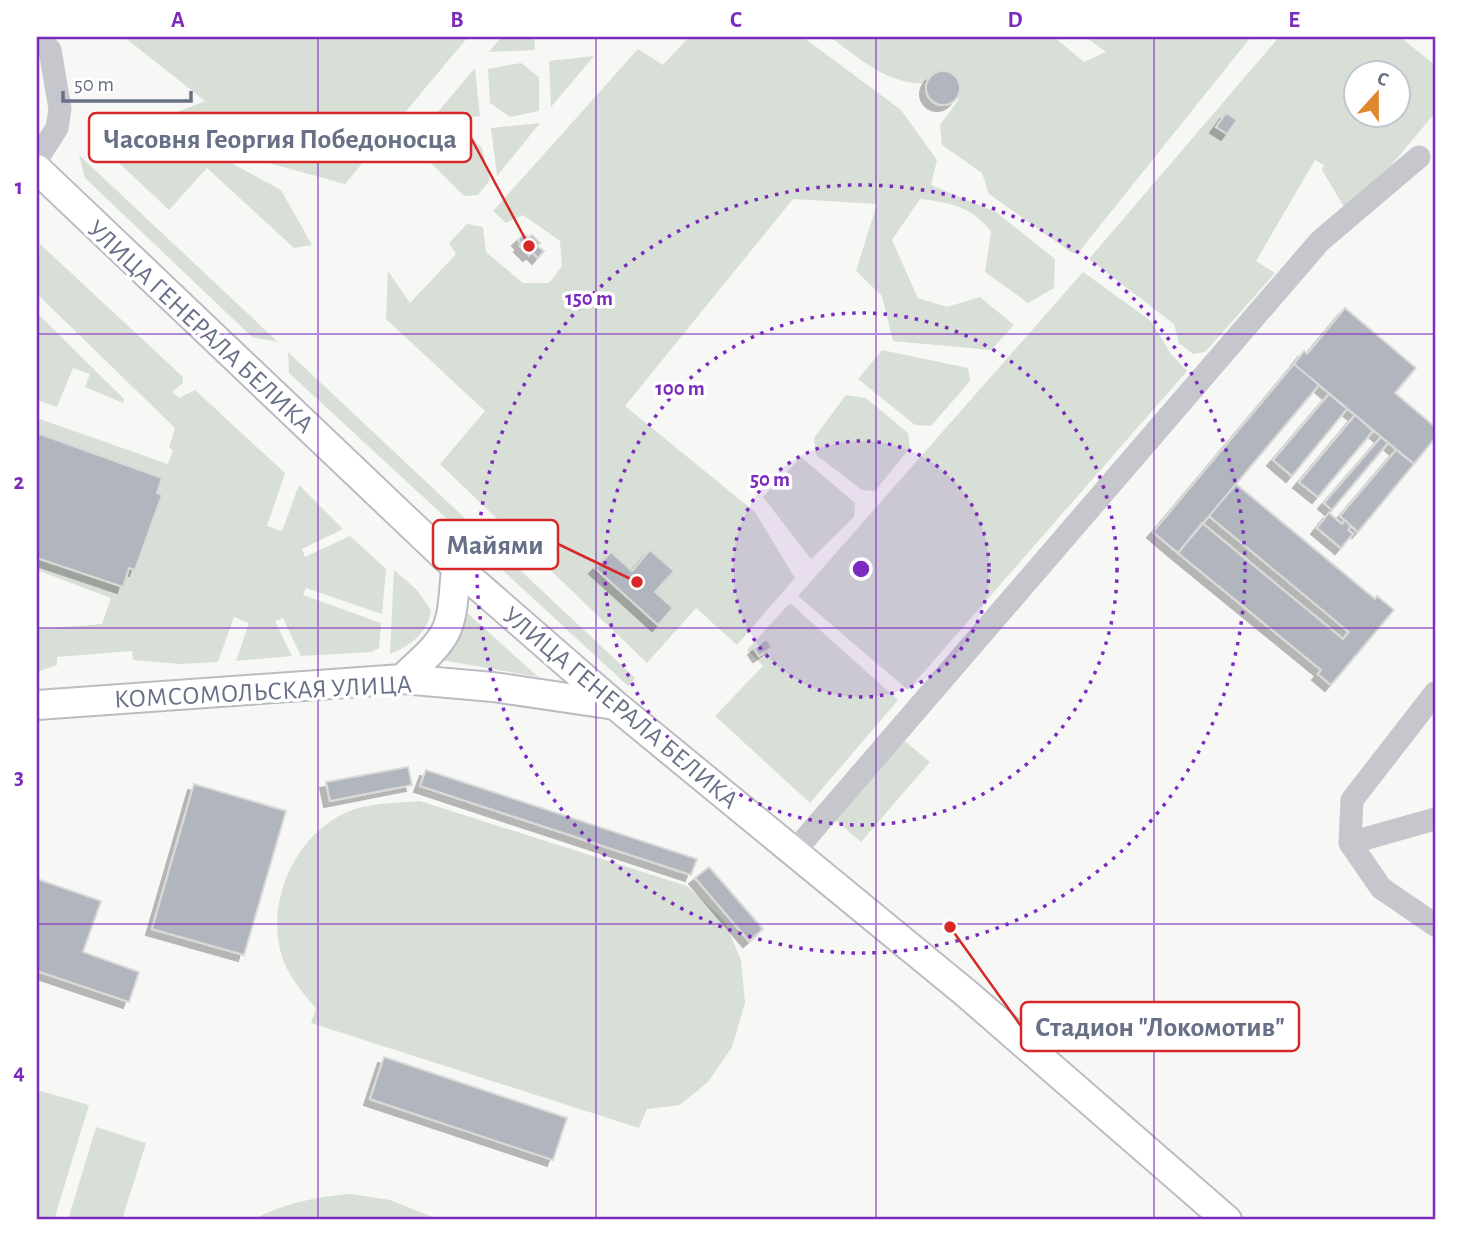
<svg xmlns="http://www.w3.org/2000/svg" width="1472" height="1257" font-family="'Alegreya Sans',sans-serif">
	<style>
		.green { fill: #d7dfd6; fill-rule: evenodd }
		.building { fill: #b1b5bd; stroke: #d9d9d7; stroke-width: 2; filter: url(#shadow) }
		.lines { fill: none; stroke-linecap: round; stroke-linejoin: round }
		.major-casing { stroke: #babcc1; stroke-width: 32 }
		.minor { stroke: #c5c7cc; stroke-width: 23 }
		.major { stroke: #fff; stroke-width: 28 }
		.grid { fill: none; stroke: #7b2cbf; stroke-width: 2; stroke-opacity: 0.55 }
		.ring { fill: none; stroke: #7b2cbf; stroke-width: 3.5; stroke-dasharray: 3.5 7 }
		.labels { text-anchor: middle; stroke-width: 7; stroke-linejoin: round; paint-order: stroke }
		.street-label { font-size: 26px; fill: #677086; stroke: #fff }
		.centre { fill: #7b2cbf; stroke: #fff; stroke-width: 3.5 }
		.ring-label { font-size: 21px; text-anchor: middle; font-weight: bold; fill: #7b2cbf; stroke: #fff; stroke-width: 7; stroke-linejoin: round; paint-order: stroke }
		.leader { fill: none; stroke: #d62828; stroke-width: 2.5 }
		.callout-dot { fill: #d62828; stroke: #fff; stroke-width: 2.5 }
		.callout { fill: #fff; stroke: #d62828; stroke-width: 2.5 }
		.callout-label { font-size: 28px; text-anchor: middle; font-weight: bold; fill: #677086 }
		.neatline { fill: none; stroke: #7b2cbf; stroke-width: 2.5 }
		.grid-label { font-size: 23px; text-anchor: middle; font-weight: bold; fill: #7b2cbf }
	</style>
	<defs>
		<filter id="shadow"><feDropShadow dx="-6" dy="6" stdDeviation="0" flood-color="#0004"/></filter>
	</defs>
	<rect width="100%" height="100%" fill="#f7f8f5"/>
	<!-- green -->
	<path class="green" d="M124,37H468L345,184L232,153L231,132L207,131L209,151L281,190L312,245L294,248L207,168L169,210L98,143L205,101Z
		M501,37H534L535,50L489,52Z
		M689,37H803L901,110L937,160L931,185L996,212L1055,259L1054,288L1028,303L985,272L991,232C973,207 949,202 920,199L892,240L918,298L947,307L980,297L1014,325L991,350L893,341L882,296L856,271L877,204L793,199L625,406L755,512L795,578L737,645L696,608L647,663L440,464L485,411L386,319L388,271L410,303L456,254L449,243L467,224L483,227L486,252L523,283H549L562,266L560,241L523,215L506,223L493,211L638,49L663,65Z
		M830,37H1054L1084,62L1106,52L1086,37H1251L1078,253H1072L989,194L982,173L942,145L940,125L959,99L953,79C940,80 926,84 914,83C881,79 855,55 830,37Z
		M1279,37L1301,39L1304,37H1400L1435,65V113L1367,194L1346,210L1322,170L1324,165L1315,160L1256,261L1275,273L1205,352L1193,354L1179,343L1174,324L1089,259ZM1356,74H1398V116H1356Z
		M594,56L551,107L549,61Z
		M521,63L539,77V111L510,117L490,103L488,69Z
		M475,68L480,116L431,120Z
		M540,123L497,176L491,128Z
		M462,130L482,148L490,180L478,195L464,196L418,150C424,129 444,132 462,130Z
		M79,155L278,342L252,337L85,178Z
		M40,244L182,376L183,383L172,392L179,398L195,390L285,473L267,526L282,531L299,485L343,529L302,549L305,557L350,536L386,569L382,614L306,588L303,595L381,623L379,648L372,652L301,656L283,618L275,621L292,656L236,661L249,623L234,617L218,662L180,664L133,660L132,651L57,657V665L37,672V629L102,624L111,598L37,570V418L168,464L173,450L169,448L175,428L37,294Z
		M1083,272L1151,321L1171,354L1187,371L908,690L798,596Z
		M37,313L124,399L123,403L85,387L90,374L73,368L57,407L37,400Z
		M882,350L968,368L970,381L931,426L915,425L858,379Z
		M288,352L635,678L628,686L289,373Z
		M846,395L866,398L908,433L910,448L875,491L862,490L816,455L814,438Z
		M801,457L855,503L854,517L811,559L763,497Z
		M394,570L416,589L431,610C428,633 410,646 390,654Z
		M790,603L898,700L810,803L715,716L763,666L747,650Z
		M463,609L538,677L430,658Z
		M901,738L930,762L861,842L832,817Z
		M420,801L687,886L724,920L741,960L745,1003L732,1047L708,1082L680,1105L647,1109L639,1128L311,1023L316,1008C302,992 284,971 280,949C267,893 301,827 355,809C375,803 400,803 420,801Z
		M37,1090L89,1105L54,1220H37Z
		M96,1127L146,1143L122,1220H68Z
		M351,1194L390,1200L440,1220H252C285,1203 314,1197 351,1194Z"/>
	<!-- building -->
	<path class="building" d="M926 88a17 17 0 1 1 34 0a17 17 0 1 1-34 0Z
		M1226,113L1237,120L1227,134L1216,127Z
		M524,234L529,238L532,235L540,243L537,246L544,251L538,258L532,252L529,255L520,246L522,244L518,240Z
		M1345,308L1416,368L1395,393L1435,427V438L1414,464L1294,364L1304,351L1307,354Z
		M1294,364L1319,385L1178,553L1153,532Z
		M1329,394L1347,409L1292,476L1273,460Z
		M1355,415L1373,431L1318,497L1299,482Z
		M37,433L162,478L157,493L162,495L135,570L129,568L123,587L37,558Z
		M1381,437L1388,443L1332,510L1324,503Z
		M1396,450L1414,464L1358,532L1340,516Z
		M1236,484L1375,599L1377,596L1394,610L1331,685L1318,674L1321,670L1178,553L1202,523L1343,639L1349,632L1209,516Z
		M1329,513L1342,524L1345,520L1351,526L1348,530L1353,534L1341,548L1317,528Z
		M650,550L674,571L655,592L673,608L658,625L595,568L611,552L632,571Z
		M766,639L772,647L759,656L754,649Z
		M408,767L412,785L330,801L326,782Z
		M426,770L697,859L691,875L420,786Z
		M194,784L286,811L244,955L152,929Z
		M709,867L763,929L749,941L695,878Z
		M37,879L101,901L83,952L139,972L129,1002L37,971Z
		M384,1057L567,1118L553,1160L370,1099Z"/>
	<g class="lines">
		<!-- major casing -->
		<g class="major-casing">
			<path id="major" d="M37,169L445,557L615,705L967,994L1227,1220
				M402,679C452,633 451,634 456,567
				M37,705L402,679L493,687L615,705"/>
		</g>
		<!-- minor -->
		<path class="minor" d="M37,159L57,128L60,109L50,50L38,37
			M1435,693L1352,800L1350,843L1381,888L1435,925
			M1350,843L1435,819
			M793,853L1320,241L1419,157"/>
		<!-- major -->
		<use href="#major" class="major"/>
	</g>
	<!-- grid -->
	<path class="grid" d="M318,37V1220M596,37V1220M876,37V1220M1154,37V1220M37,334H1435M37,628H1435M37,924H1435"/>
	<!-- distance rings -->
	<circle cx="861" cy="569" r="128" fill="#7b2cbf" fill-opacity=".12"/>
	<g class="ring">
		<circle cx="861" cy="569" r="128"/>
		<circle cx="861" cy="569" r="256"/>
		<circle cx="861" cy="569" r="384"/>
	</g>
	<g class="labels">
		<!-- street labels -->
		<g class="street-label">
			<text transform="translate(201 326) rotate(43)" y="9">УЛИЦА ГЕНЕРАЛА БЕЛИКА</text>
			<text transform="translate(263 691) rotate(-3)" y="9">КОМСОМОЛЬСКАЯ УЛИЦА</text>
			<text transform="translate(621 707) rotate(40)" y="9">УЛИЦА ГЕНЕРАЛА БЕЛИКА</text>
		</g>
	</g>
	<circle cx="861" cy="569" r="10" class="centre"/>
	<g class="ring-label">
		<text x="589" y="305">150 m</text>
		<text x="680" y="395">100 m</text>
		<text x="770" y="486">50 m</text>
	</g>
	<!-- callouts -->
	<path class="leader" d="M529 246L471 138M637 582L558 544M950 927L1021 1026"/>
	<g class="callout-dot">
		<circle cx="529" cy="246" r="7"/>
		<circle cx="637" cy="582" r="7"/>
		<circle cx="950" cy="927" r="7"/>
	</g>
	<g class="callout">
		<rect x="89" y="113" width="382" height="49" rx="7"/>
		<rect x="433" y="520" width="125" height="49" rx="7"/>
		<rect x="1021" y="1002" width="278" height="49" rx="7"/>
	</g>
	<g class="callout-label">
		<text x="280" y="148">Часовня Георгия Победоносца</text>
		<text x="495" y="554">Майями</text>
		<text x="1160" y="1036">Стадион "Локомотив"</text>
	</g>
	<!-- border -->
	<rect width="1472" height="1257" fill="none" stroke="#ffffff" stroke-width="77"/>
	<!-- north arrow -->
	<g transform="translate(1377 94) rotate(21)"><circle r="33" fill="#ffffff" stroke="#c2c6cf" stroke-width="2"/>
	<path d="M0-5L12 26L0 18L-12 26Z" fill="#e0882d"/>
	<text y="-10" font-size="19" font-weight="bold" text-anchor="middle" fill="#677086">С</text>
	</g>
	<!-- scale -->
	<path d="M63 91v10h128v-10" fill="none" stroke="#677086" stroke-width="3.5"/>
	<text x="74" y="91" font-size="21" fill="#677086" stroke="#ffffff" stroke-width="5" paint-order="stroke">50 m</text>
	<rect x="38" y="38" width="1396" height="1180" class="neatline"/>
	<g class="grid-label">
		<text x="178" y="27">A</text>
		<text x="457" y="27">B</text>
		<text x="736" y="27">C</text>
		<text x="1015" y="27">D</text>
		<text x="1294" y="27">E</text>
		<text x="19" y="194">1</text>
		<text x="19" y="489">2</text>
		<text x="19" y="784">3</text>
		<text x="19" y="1079">4</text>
	</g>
</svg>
